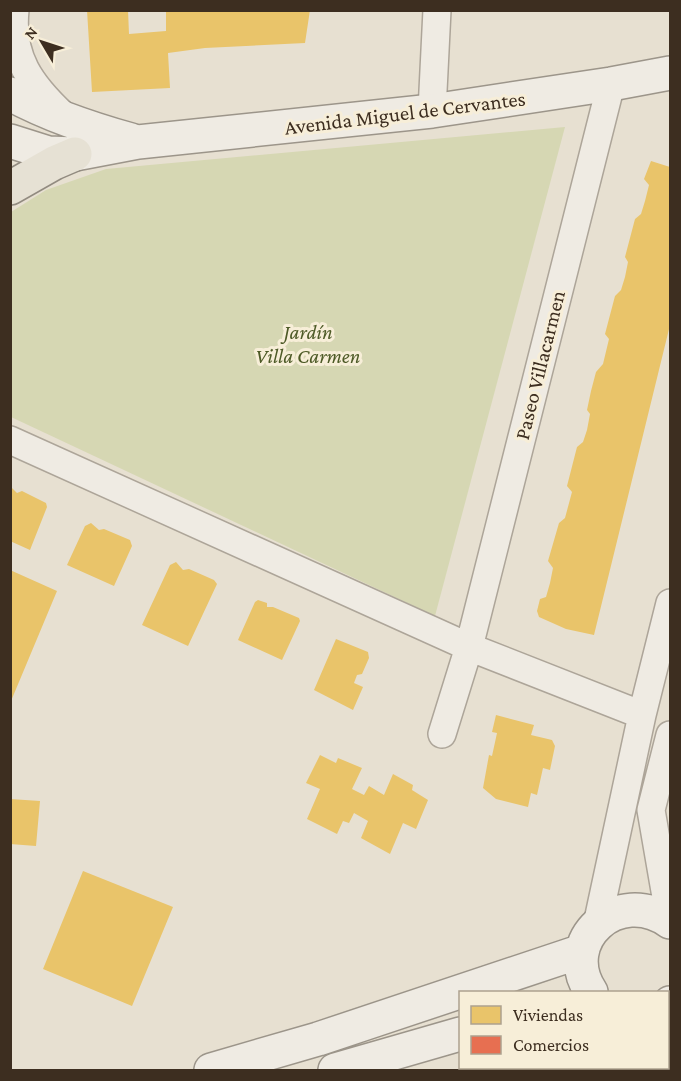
<svg xmlns="http://www.w3.org/2000/svg" width="681" height="1081" font-family="'Crimson Pro',serif">
	<style>
		.green { fill: #d6d7b3 }
		.homes { fill: #e9c46a }
		.shops { fill: #e76f51 }
		.lines { fill: none; stroke-linecap: round; stroke-linejoin: round }
		.minor-casing { stroke: #ada599; stroke-width: 30 }
		.secondary-casing { stroke: #9c958a; stroke-width: 36 }
		.primary-casing { stroke: #928b80; stroke-width: 36 }
		.minor { stroke: #efebe3; stroke-width: 27 }
		.secondary { stroke: #efebe3; stroke-width: 33 }
		.primary { stroke: #e6e1d4; stroke-width: 33 }
		.labels { text-anchor: middle; stroke-width: 6; stroke-linejoin: round; paint-order: stroke }
		.street-label { font-size: 21px; fill: #3d2e20; stroke: #f7eed8 }
		.park-label { font-size: 21px; font-style: italic; fill: #4d5a26; stroke: #f7eed8 }
	</style>
	<rect width="100%" height="100%" fill="#e7e0d1"/>
	<!-- green -->
	<path class="green" d="M565,127L435,616L11,417V212L46,190L106,169Z"/>
	<!-- homes -->
	<path class="homes" d="M87,10H128L129,34L166,31V10H310L305,43L205,48L168,53L170,88L92,92Z
		M651,161L670,167V325L594,635L566,629L539,617L537,611L540,599L546,597L550,583L553,568L548,561L559,523L565,518L572,492L567,486L577,447L583,442L587,430L590,414L587,410L591,391L596,372L603,364L609,339L605,334L615,296L621,290L625,277L628,262L625,257L635,219L641,214L645,201L649,185L644,179Z
		M10,486L17,493L22,491L46,503L47,507L30,550L10,541Z
		M91,523L99,530L104,529L130,540L132,546L114,586L67,565L85,526Z
		M176,562L183,570L189,569L214,580L217,584L188,646L142,625L170,565Z
		M10,570L57,591L11,701H10Z
		M258,600L267,603V607H273L299,618L300,621L282,660L238,640L255,602Z
		M336,639L368,652L369,658L362,674L357,675L354,683L363,687L353,710L314,690Z
		M496,715L534,725L531,735L552,740L555,746L550,770L543,768L537,795L531,793L528,807L496,799L483,788L489,755L492,756L497,733L492,732Z
		M320,755L336,763L338,758L362,768L352,789L364,795L369,786L384,795L393,774L413,785L412,790L428,800L416,829L403,823L390,854L361,838L368,821L354,813L349,823L343,821L337,834L307,819L320,789L306,783Z
		M10,799L40,801L36,846L10,844Z
		M83,871L173,907L132,1006L43,969Z"/>
	<!-- shops -->
	<path class="shops" d="M496,1068H556L562,1070H488Z"/>
	<g class="lines">
		<!-- minor casing -->
		<g class="minor-casing">
			<path id="minor" d="M15,10C10,57 31,85 63,115
				M432,111L437,10
				M10,440L469,647L642,715
				M442,734L469,647L611,84
				M670,735L651,810L670,920
				M597,925L642,715L670,603
				M668,1006L670,1035
				M625,1068V1070"/>
		</g>
		<!-- secondary casing -->
		<g class="secondary-casing">
			<path id="secondary" d="M10,94C49,115 88,128 131,140
				M10,141L48,153L75,154L138,142L432,111L611,84L670,73
				M591,992C557,941 618,885 670,922
				M668,1006L670,1003
				M211,1070L318,1039L582,951
				M335,1070L460,1034"/>
		</g>
		<!-- primary casing -->
		<g class="primary-casing">
			<path id="primary" d="M10,188L54,163L75,154"/>
		</g>
		<!-- minor -->
		<use href="#minor" class="minor"/>
		<!-- secondary -->
		<use href="#secondary" class="secondary"/>
		<!-- primary -->
		<use href="#primary" class="primary"/>
	</g>
	<g class="labels">
		<!-- street labels -->
		<g class="street-label">
			<text transform="translate(405 113) rotate(-7)" y="7">Avenida Miguel de Cervantes</text>
			<text transform="translate(540 365) rotate(-76)" y="7">Paseo Villacarmen</text>
		</g>
		<!-- park labels -->
		<g class="park-label">
			<text x="308" y="339">Jardín<tspan x="308" dy="24">Villa Carmen</tspan></text>
		</g>
	</g>
	<!-- border -->
	<rect width="681" height="1081" fill="none" stroke="#3d2e20" stroke-width="24"/>
	<!-- legend -->
	<rect x="459" y="991" width="210" height="78" fill="#f7eed8" stroke="#ada18e" stroke-width="1.5"/>
	<rect x="471" y="1006" width="30" height="18" fill="#e9c46a" stroke="#ada18e" stroke-width="1.5"/>
	<text x="513" y="1021" font-size="18" fill="#3d2e20">Viviendas</text>
	<rect x="471" y="1036" width="30" height="18" fill="#e76f51" stroke="#ada18e" stroke-width="1.5"/>
	<text x="513" y="1051" font-size="18" fill="#3d2e20">Comercios</text>
	<!-- north arrow -->
	<g transform="translate(42 42) rotate(309)" stroke="#f7eed8" stroke-width="4.5" paint-order="stroke">
	<path d="M0-4.5L10 22L0 15L-10 22Z" fill="#3d2e20"/>
	<text y="-9" font-size="16" font-weight="bold" text-anchor="middle" fill="#3d2e20">N</text>
	</g>
</svg>
